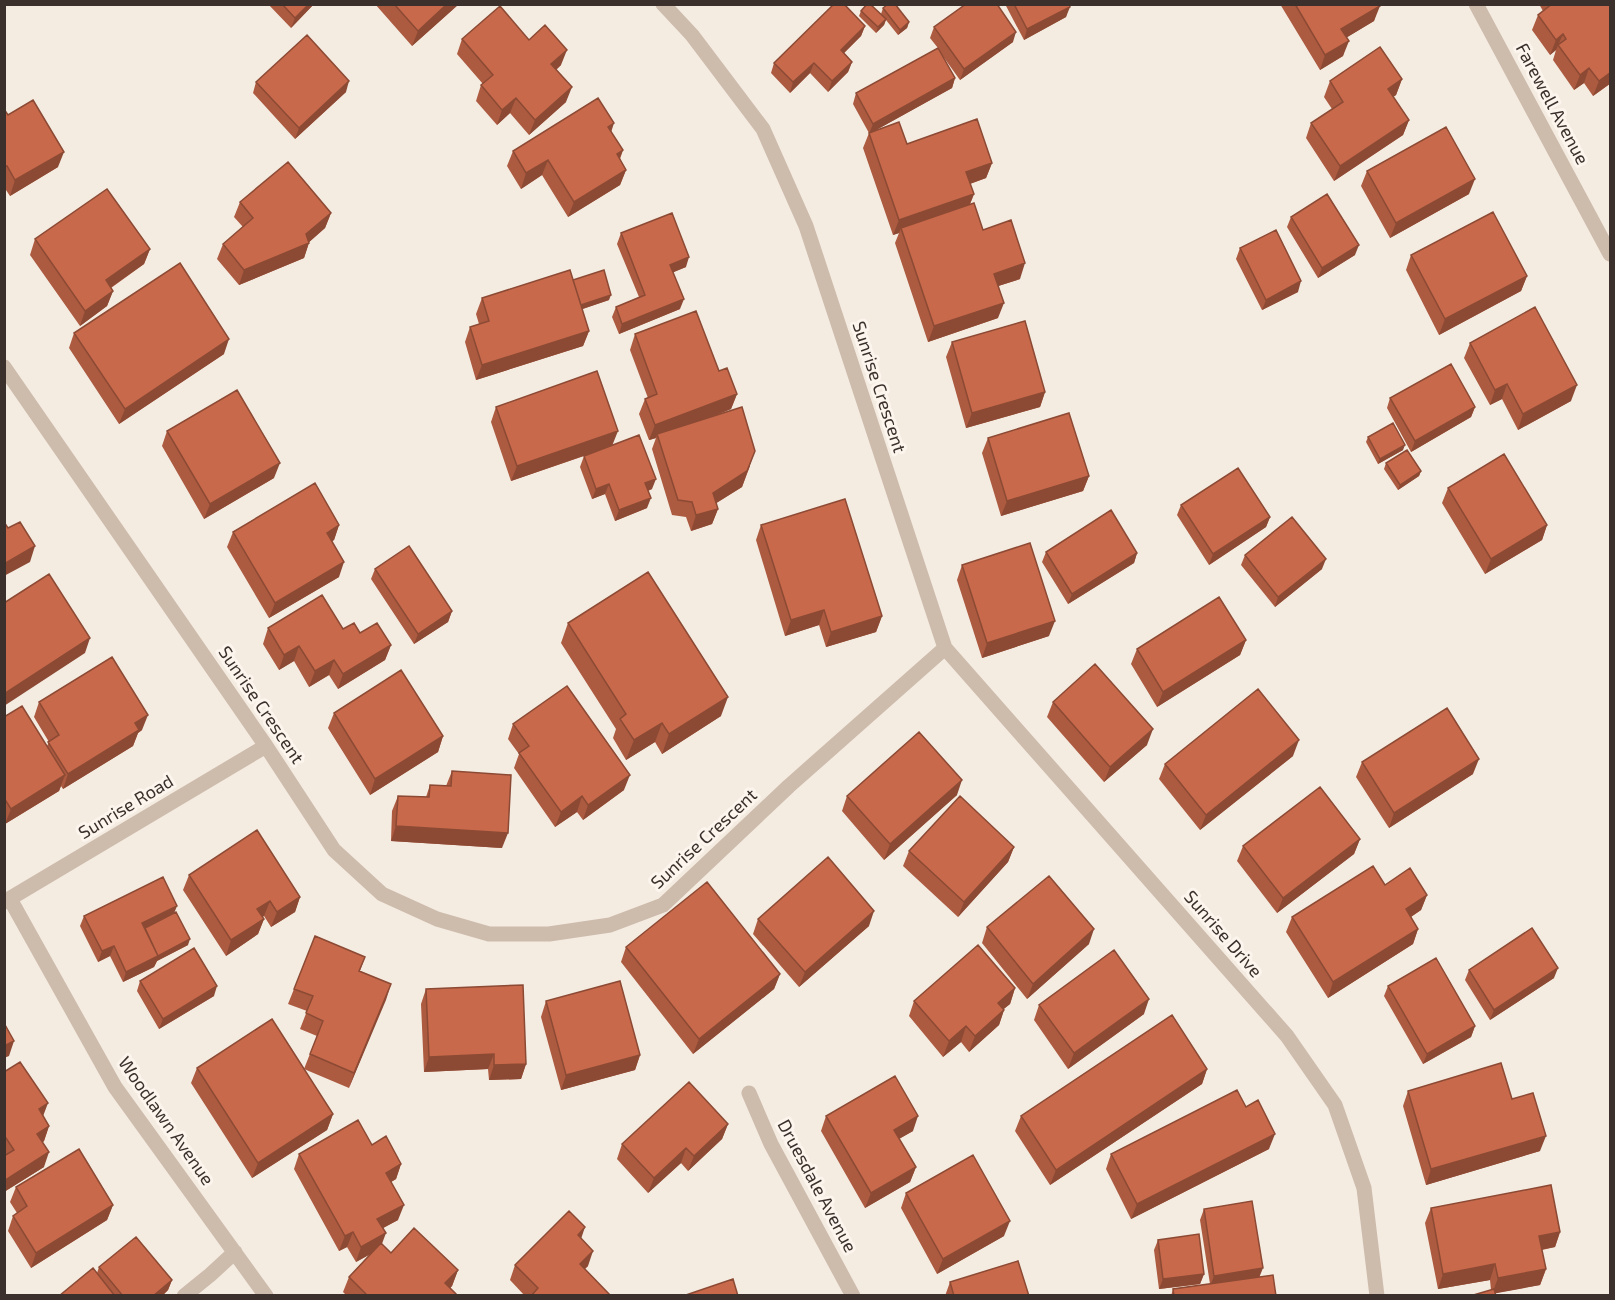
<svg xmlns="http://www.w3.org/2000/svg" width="1615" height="1300" font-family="'Exo 2',sans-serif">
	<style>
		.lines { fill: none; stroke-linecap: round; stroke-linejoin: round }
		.street { stroke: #cdbbac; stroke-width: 15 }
		.wall { fill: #ac5a40 }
		.shaded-wall { fill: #8c4a34 }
		.building { fill: #c8694b; stroke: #8c4a34; stroke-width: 1.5 }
		.labels { text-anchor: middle; stroke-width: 6; stroke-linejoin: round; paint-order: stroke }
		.street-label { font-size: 18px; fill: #3b302b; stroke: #fbf5ee }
	</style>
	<rect width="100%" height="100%" fill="#f4ebe1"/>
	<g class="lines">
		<!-- street -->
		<path class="street" d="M663,4L692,35L763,129L806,226L945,648L1287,1036L1335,1105L1364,1188L1377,1296
			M1476,4L1610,254
			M4,367L266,746L334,850L382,894L437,919L489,934H549L610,925L663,905L789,786L945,648
			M10,899L115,1087L266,1296
			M4,902L266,746
			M749,1093L771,1144L853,1296
			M184,1296L210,1275L235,1252"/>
	</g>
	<!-- wall -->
	<path class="wall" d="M268,4H314L291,28Z
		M375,4H459L412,46Z
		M1005,4H1069L1066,17L1024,40Z
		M1280,4H1379L1374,21L1347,37L1343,56L1320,70Z
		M1539,4H1611V83L1593,96L1584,83L1574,90L1553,60L1556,50L1550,55L1532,30L1538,15L1543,11Z
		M883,8L909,22L907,28L898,35L886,20L884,25L876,33L859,16L861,11L884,17L881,14Z
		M865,26L861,36L844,53L852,62L848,72L828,92L810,73L790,93L771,73L774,63Z
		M934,27L1013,42L960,80L942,55L955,78L952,88L876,130L907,144L992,163L986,178L970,184L974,194L970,204L983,230L1020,279L998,286V318L928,342L895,243L899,233L893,235L863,148L869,133L853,104L856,93L938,48L930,38Z
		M462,39L529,40L561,65L556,70L566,102L529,135L510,113L497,125L476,101L481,85L483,84L457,54Z
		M1402,79L1396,95L1393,97L1409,120L1403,135L1334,181L1306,138L1311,123L1332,109L1324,97L1330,81Z
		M256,82L346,92L295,139L253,93Z
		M4,109L8,115L58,167L10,196L4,187Z
		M611,132L623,150L620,159L626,170L620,185L568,217L542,175L521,189L507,166L513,151Z
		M1367,171L1469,194L1390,238L1361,186Z
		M240,202L331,213L325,228L309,242L304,258L239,285L217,259L223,244L243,227L234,217Z
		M1291,217L1355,255L1318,278L1287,227Z
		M621,233L686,267L673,272L680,309L619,334L612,317L616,307L639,297L617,244Z
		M35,239L150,249L144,264L111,288L113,291L107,306L80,326L30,255Z
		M1240,248L1298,292L1262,310L1236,259Z
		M1411,255L1527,276L1521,291L1439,335L1406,270Z
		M573,280L609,300L582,309L589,331L583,346L476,380L465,342L470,327L479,324L476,314L482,298Z
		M74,333L224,354L119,424L69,348Z
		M635,334L719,371L737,394L731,409L715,416L750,466L742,487L716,503L718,509L712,524L691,531L686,517L672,515L652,449L656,438L649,440L639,414L645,399L648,398L630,350Z
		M952,342L1045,392L1040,407L966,428L946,357Z
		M1470,343L1571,401L1518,430L1502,399L1490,405L1464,358Z
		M1390,398L1475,407L1471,417L1411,452L1387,408Z
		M496,407L613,445L652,489L648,491L647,508L615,521L605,494L592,499L580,467L584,456L511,481L491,422Z
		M167,431L274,478L204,519L162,446Z
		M1368,437L1403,450L1378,464L1366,442Z
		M988,438L1089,476L1083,491L1001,516L982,453Z
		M1386,463L1421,471L1419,476L1398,490L1384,469Z
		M1448,488L1547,525L1542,540L1485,574L1442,503Z
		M1181,505L1270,517L1266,527L1209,565L1177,515Z
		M339,525L334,540L332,541L339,577L269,618L227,547L233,532Z
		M761,525L882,616L876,632L826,647L819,625L785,636L756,540Z
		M1046,552L1137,553L1134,563L1068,604L1042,562Z
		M1245,555L1322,569L1275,607L1241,565Z
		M962,565L1049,636L982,658L957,580Z
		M375,569L452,611L448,622L414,644L371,579Z
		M568,623L721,716L662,754L655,742L626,760L613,738L616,729L561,643Z
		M268,628L343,629L360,633L391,645L385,660L338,689L329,675L309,687L294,661L279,670L263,644Z
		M1246,640L1240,655L1157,707L1131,664L1137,649Z
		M39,702L142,730L138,733L133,746L63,789L61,786L59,791L5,824L4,717L47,746L49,742L34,717Z
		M1053,702L1147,745L1104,782L1047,717Z
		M334,713L443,736L438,752L370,795L328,728Z
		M513,724L624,790L583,820L577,812L555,827L514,768L519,754L508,739Z
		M1293,756L1200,830L1159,779L1165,764Z
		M1362,762L1473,774L1389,828L1356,777Z
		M452,771L502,848L391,841L392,811L398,796L426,797L430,785L446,786Z
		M957,795L884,860L842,811L847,796Z
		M1360,839L1354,854L1277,913L1237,861L1243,846Z
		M1014,847L1008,862L958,917L903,866L909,851Z
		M189,875L300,897L295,912L271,927L264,916L262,917L264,919L258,934L226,956L183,890Z
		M1385,885L1427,895L1421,910L1411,917L1418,929L1413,944L1328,998L1286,932L1292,917Z
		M174,913L188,945L157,961L154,967L123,982L110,956L98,962L80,926L84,916Z
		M758,919L869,926L799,987L753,934Z
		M987,927L1089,944L1027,999L982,943Z
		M626,947L780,974L774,989L693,1054L621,962Z
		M365,957L360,971L391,984L349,1088L304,1069L317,1036L300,1029L307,1011L288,1004L294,989Z
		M1469,970L1554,978L1490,1020L1465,980Z
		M140,981L214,996L159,1029L137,991Z
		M1388,986L1475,1026L1471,1037L1423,1064L1384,996Z
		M1015,988L1010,1004L1003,1009L1004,1010L999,1025L969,1052L961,1042L943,1057L909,1016L914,1001Z
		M426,989L526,1064L521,1079L489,1080L488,1069L424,1072L421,1004Z
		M546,1001L640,1055L635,1070L561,1090L541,1017Z
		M1039,1005L1144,1014L1068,1069L1034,1020Z
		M197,1068L333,1114L327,1130L252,1178L191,1083Z
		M1207,1069L1202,1084L1050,1185L1015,1131L1021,1116Z
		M4,1072L43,1116L49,1126L44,1141L43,1142L44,1167L4,1192Z
		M1408,1091L1512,1099L1540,1151L1426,1185L1403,1106Z
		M1246,1107L1269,1149L1131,1219L1106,1169L1111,1154Z
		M826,1116L913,1131L899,1139L916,1167L910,1182L865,1208L821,1131Z
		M728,1124L722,1139L688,1171L681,1163L648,1193L617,1159L622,1144Z
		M372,1145L401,1164L396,1179L391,1182L398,1220L383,1228L382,1244L391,1253L458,1270L452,1286L450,1288L456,1296H347L343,1292L349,1277L370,1254L356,1262L347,1247L339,1251L294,1169L299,1154Z
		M16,1187L113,1205L107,1220L31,1268L8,1231L13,1216L17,1213L10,1202Z
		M906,1193L1004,1236L937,1274L901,1208Z
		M1431,1208L1560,1232L1555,1247L1542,1250L1546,1269L1540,1285L1495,1293L1491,1290L1490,1280L1438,1289L1425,1223Z
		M1204,1209L1260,1277L1276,1296H1171L1173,1289L1210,1284L1200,1220Z
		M581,1238L588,1266L584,1269L611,1296H525L510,1280L515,1265Z
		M1158,1240L1204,1274L1200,1284L1159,1289L1154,1250Z
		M99,1267L172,1280L168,1290L162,1296H59L97,1273Z
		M950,1282L1029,1296H945Z"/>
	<!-- shaded-wall -->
	<path class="shaded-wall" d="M309,4H314L291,28L295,18Z
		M447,4H459L412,46L418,31Z
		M1380,6L1374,21L1336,44L1341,29Z
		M1070,7L1066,17L1024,40L1027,29Z
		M886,19L884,25L876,33L878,27Z
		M909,22L907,28L898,35L900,30Z
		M865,26L861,36L837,60L841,50Z
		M1016,32L1013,42L960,80L964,69Z
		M1563,34L1556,50L1550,55L1556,40Z
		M1349,41L1343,56L1320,70L1325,55Z
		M567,50L561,65L546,79L551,64Z
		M852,62L848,72L828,92L832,81Z
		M814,63L810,73L790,93L793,82Z
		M1589,68L1584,83L1574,90L1580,75Z
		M1611,72V83L1593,96L1599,81Z
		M955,78L952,88L869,134L873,124Z
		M1402,79L1396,95L1382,104L1388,89Z
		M349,81L346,92L295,139L299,128Z
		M572,87L566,102L529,135L535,120Z
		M516,98L510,113L497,125L502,110Z
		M1409,120L1403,135L1334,181L1340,166Z
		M614,123L609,139L608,127Z
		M623,150L617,165V154Z
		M64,152L58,167L10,196L15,180Z
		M548,160L542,175L521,189L526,173Z
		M992,163L986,178L961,187L966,172Z
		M626,170L620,185L568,217L574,202Z
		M1475,179L1469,194L1390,238L1396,223Z
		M974,194L968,209L901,228L899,233L893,235L899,220Z
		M331,213L325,228L307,244L309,243L304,258L239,285L244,270L306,234Z
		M1359,245L1355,255L1318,278L1322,268Z
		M150,249L144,264L100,295L106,280Z
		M689,257L686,267L667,275L670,265Z
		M1025,263L1020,279L989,289L994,274Z
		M1527,276L1521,291L1439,335L1445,319Z
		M1301,281L1298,292L1262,310L1266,300Z
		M113,291L107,306L80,326L85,311Z
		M611,295L609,300L574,312L576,307Z
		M684,299L680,309L619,334L622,324Z
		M1004,303L998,318L928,342L934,326Z
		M589,331L583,346L476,380L482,365Z
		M229,339L224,354L119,424L125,409Z
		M1507,384L1502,399L1490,405L1495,390Z
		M1577,385L1571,401L1518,430L1523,414Z
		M1045,392L1040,407L966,428L972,413Z
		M737,394L731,409L658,437L657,434L656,438L649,440L655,425Z
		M1475,407L1471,417L1411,452L1415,441Z
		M618,431L612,446L511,481L517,466Z
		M1405,445L1403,450L1378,464L1380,459Z
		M755,451L742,487L707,509L713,493Z
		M280,463L274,478L204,519L210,504Z
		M1421,471L1419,476L1398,490L1400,485Z
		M1089,476L1083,491L1001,516L1007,501Z
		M656,479L652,489L641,493L645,483Z
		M609,484L605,494L592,499L596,489Z
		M651,498L647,508L615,521L619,510Z
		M718,509L712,524L691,531L696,515Z
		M1270,517L1266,527L1209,565L1213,554Z
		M339,525L334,540L321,548L327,533Z
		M1547,525L1542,540L1485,574L1491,559Z
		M35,546L30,562L4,576V564Z
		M1137,553L1134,563L1068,604L1072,594Z
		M1326,559L1322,569L1275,607L1278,597Z
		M344,562L339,577L269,618L275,603Z
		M824,610L819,625L785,636L791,620Z
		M452,611L448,622L414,644L418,634Z
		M882,616L876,632L826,647L831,632Z
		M1055,621L1049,636L982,658L987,643Z
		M90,638L85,653L4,706V694Z
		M1246,640L1240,655L1157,707L1163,692Z
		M391,645L385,660L338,689L343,674Z
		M299,646L294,661L279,670L284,655Z
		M334,660L329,675L309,687L315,671Z
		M728,697L721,716L662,754L669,734Z
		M148,715L142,730L138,733L133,746L63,789L68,774L135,723Z
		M662,723L655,742L626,760L634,740Z
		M1153,729L1147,745L1104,782L1110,767Z
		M443,736L438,752L370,795L375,779Z
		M1299,740L1293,756L1200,830L1206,815Z
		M1479,759L1473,774L1389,828L1394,813Z
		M65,775L59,791L5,824L11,809Z
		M630,775L624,790L583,820L588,805Z
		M962,780L957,795L884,860L890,844Z
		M582,796L577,812L555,827L561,812Z
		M396,826L508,833L502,848L391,841Z
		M1360,839L1354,854L1277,913L1283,898Z
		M1014,847L1008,862L958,917L964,902Z
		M1427,895L1421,910L1400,924L1406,909Z
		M300,897L295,912L271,927L277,912Z
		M270,901L264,916L251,924L257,909Z
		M177,906L173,916L145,930L142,923Z
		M874,911L869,926L799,987L805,972Z
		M264,919L258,934L226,956L231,940Z
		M1094,929L1089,944L1027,999L1033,984Z
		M1418,929L1413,944L1328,998L1333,982Z
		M190,939L188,945L157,961L154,967L123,982L126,972Z
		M114,946L110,956L98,962L102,951Z
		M1558,968L1554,978L1490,1020L1494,1010Z
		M780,974L774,989L693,1054L699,1039Z
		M391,984L386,1000L349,1088L354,1073Z
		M217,986L214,996L159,1029L163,1019Z
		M1015,988L1010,1004L993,1018L998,1003Z
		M1149,999L1144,1014L1068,1069L1074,1053Z
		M1004,1010L999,1025L969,1052L975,1036Z
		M966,1026L961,1042L943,1057L949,1041Z
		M1475,1026L1471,1037L1423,1064L1427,1054Z
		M14,1041L9,1056L4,1058V1046Z
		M494,1054L488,1069L424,1072L429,1057Z
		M640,1055L635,1070L561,1090L566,1075Z
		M526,1064L521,1079L489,1080L494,1065Z
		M1207,1069L1202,1084L1050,1185L1056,1170Z
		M48,1103L42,1119L39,1109Z
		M333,1114L327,1130L252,1178L258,1163Z
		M918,1116L913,1131L888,1145L894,1130Z
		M728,1124L722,1139L688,1171L694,1156Z
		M49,1126L44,1141L32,1149L37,1134Z
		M1275,1134L1269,1149L1131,1219L1137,1204Z
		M1546,1136L1540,1151L1426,1185L1431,1169Z
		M686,1148L681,1163L648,1193L654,1178Z
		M49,1152L44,1167L4,1192V1181Z
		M401,1164L396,1179L381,1188L386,1173Z
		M916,1167L910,1182L865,1208L871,1193Z
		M113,1205L107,1220L31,1268L36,1253Z
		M404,1205L398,1220L372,1234L377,1219Z
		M1010,1221L1004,1236L937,1274L943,1259Z
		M585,1227L580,1242L578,1235Z
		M353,1232L347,1247L339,1251L345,1236Z
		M1560,1232L1555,1247L1534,1251L1539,1236Z
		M386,1233L380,1249L356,1262L361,1247Z
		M593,1251L588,1266L574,1280L580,1264Z
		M1495,1264L1490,1280L1438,1289L1443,1274Z
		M1263,1268L1259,1278L1210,1286L1214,1276Z
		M1546,1269L1540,1285L1492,1294L1498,1278Z
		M458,1270L452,1286L443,1296L445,1283Z
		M1204,1274L1200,1284L1159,1289L1163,1279Z
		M172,1280L168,1290L162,1296H153Z"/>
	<!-- building -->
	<path class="building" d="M282,4H309L295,18Z
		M394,4H447L418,31Z
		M834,4H844L865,26L841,50L852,62L832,81L814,63L793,82L774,63Z
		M867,4H870L886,19L878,27L861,11Z
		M888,4H895L909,22L900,30L883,8Z
		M966,4H997L1016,32L964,69L934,27Z
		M1014,4H1069L1070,7L1027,29Z
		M1295,4H1379L1380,6L1341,29L1349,41L1325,55Z
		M1552,4H1611V72L1599,81L1589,68L1580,75L1558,45L1566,39L1563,34L1556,40L1538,15Z
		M500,6L529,40L545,25L567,50L551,64L572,87L535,120L516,98L502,110L481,85L493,75L462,39Z
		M307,35L349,81L299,128L256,82Z
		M1380,47L1402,79L1388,89L1409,120L1340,166L1311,123L1343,102L1330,81Z
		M938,48L955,78L873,124L856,93Z
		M598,98L614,123L608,127L623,150L617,154L626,170L574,202L548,160L526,173L513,151Z
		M33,100L64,152L15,180L7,166L4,167V109L8,115Z
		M977,119L992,163L966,172L974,194L899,220L869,133L899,122L907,144Z
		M1446,127L1475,179L1396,223L1367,171Z
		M288,162L331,213L306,234L309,243L244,270L223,244L253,218L240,202Z
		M107,189L150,249L106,280L113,291L85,311L35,239Z
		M1327,194L1359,245L1322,268L1291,217Z
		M974,203L983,230L1011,220L1025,263L994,274L1004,303L934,326L901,228Z
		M1493,212L1527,276L1445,319L1411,255Z
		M672,213L689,257L670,265L684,299L622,324L616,307L645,295L621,233Z
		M1276,230L1301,281L1266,300L1240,248Z
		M180,263L229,339L125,409L74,333Z
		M570,270L589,331L482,365L470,327L489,321L482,298Z
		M604,270L611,295L581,305L573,280Z
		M1535,307L1577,385L1523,414L1507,384L1495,390L1470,343Z
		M696,311L719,371L727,368L737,394L655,425L645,399L657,394L635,334Z
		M1025,321L1045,392L972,413L952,342Z
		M1451,364L1475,407L1415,441L1390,398Z
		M597,371L618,431L517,466L496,407Z
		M237,390L280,463L210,504L167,431Z
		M742,407L755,451L747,471L713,493L718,509L696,515L692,502L678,500L657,434Z
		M1069,413L1089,476L1007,501L988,438Z
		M1393,423L1405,445L1380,459L1368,437Z
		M639,435L656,479L645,483L651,498L619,510L609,484L596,489L584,456Z
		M1407,450L1421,471L1400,485L1386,463Z
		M1504,454L1547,525L1491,559L1448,488Z
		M1238,468L1270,517L1213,554L1181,505Z
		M315,483L339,525L327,533L344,562L275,603L233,532Z
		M845,499L882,616L831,632L824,610L791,620L761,525Z
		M1111,510L1137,553L1072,594L1046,552Z
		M1292,517L1326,559L1278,597L1245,555Z
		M4,522L8,528L20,522L35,546L4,564Z
		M1030,543L1055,621L987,643L962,565Z
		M409,546L452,611L418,634L375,569Z
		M648,572L728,697L669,734L662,723L634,740L620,719L626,714L568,623Z
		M49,574L90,638L4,694V603Z
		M322,595L343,629L354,623L360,633L377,623L391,645L343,674L334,660L315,671L299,646L284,655L268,628Z
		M1219,597L1246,640L1163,692L1137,649Z
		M112,657L148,715L135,723L139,730L68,774L48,742L59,735L39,702Z
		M1095,664L1153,729L1110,767L1053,702Z
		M401,670L443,736L375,779L334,713Z
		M567,686L630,775L588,805L582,796L561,812L519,753L529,746L513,724Z
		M1258,689L1299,740L1206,815L1165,764Z
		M22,706L65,775L11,809L4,798V717Z
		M1447,708L1479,759L1394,813L1362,762Z
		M919,732L962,780L890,844L847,796Z
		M452,771L511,775L508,833L396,826L398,796L429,797L430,785L451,786Z
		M1320,787L1360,839L1283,898L1243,846Z
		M960,796L1014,847L964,902L909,851Z
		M257,830L300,897L277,912L270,901L257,909L264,919L231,940L189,875Z
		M828,857L874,911L805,972L758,919Z
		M1373,866L1385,885L1410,868L1427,895L1406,909L1418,929L1333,982L1292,917Z
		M1049,876L1094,929L1033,984L987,927Z
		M163,877L177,906L142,923L158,956L126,972L114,946L102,951L84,916Z
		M707,882L780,974L699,1039L626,947Z
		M176,912L190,939L158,956L145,928Z
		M1532,928L1558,968L1494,1010L1469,970Z
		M315,936L365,957L359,971L391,984L354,1073L310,1054L323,1021L306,1013L313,996L294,989Z
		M978,945L1015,988L998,1003L1004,1010L975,1036L966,1026L949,1041L914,1001Z
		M194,948L217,986L163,1019L140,981Z
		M1114,950L1149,999L1074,1053L1039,1005Z
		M1436,958L1475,1026L1427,1054L1388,986Z
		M620,981L640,1055L566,1075L546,1001Z
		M523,985L526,1064L494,1065V1054L429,1057L426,989Z
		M1172,1015L1207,1069L1056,1170L1021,1116Z
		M272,1019L333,1114L258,1163L197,1068Z
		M4,1023L14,1041L4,1046Z
		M20,1062L48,1103L39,1109L49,1126L37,1134L49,1152L4,1181V1156L14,1150L4,1135V1072Z
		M1501,1063L1512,1099L1533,1093L1546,1136L1431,1169L1408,1091Z
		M895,1076L918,1116L894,1130L916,1167L871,1193L826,1116Z
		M689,1082L728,1124L694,1156L686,1148L654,1178L622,1144Z
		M1237,1090L1246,1107L1258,1100L1275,1134L1137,1204L1111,1154Z
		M358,1120L372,1145L386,1136L401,1164L386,1173L404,1205L377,1219L386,1233L361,1247L353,1232L345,1236L299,1154Z
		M79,1149L113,1205L36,1253L13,1216L27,1206L16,1187Z
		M973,1155L1010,1221L943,1259L906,1193Z
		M1551,1185L1560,1232L1539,1236L1546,1269L1498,1278L1495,1264L1443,1274L1431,1208Z
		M1252,1201L1263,1268L1214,1276L1204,1209Z
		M569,1211L585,1227L578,1235L593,1251L580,1264L611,1296H531L538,1288L515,1265Z
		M414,1228L458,1270L445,1283L456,1294L455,1296H368L349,1277L381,1243L391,1253Z
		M1199,1234L1204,1274L1163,1279L1158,1240Z
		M136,1237L172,1280L153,1296H123L99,1267Z
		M1018,1261L1029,1296H954L950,1282Z
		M93,1268L115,1296H59Z
		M1273,1275L1276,1296H1174L1173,1289Z
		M733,1279L738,1296H683Z
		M1494,1289L1496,1296H1470Z"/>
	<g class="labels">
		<!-- street labels -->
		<g class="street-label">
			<text transform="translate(1552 104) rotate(62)" y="6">Farewell Avenue</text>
			<text transform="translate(879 387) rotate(72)" y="6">Sunrise Crescent</text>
			<text transform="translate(261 705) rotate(56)" y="6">Sunrise Crescent</text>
			<text transform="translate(126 807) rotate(-31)" y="6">Sunrise Road</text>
			<text transform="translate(704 839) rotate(-43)" y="6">Sunrise Crescent</text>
			<text transform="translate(1223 934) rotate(49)" y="6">Sunrise Drive</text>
			<text transform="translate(166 1121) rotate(55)" y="6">Woodlawn Avenue</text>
			<text transform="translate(817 1186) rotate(62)" y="6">Druesdale Avenue</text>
		</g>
	</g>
	<!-- border -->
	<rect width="1615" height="1300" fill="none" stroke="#3b302b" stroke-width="12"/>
</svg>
